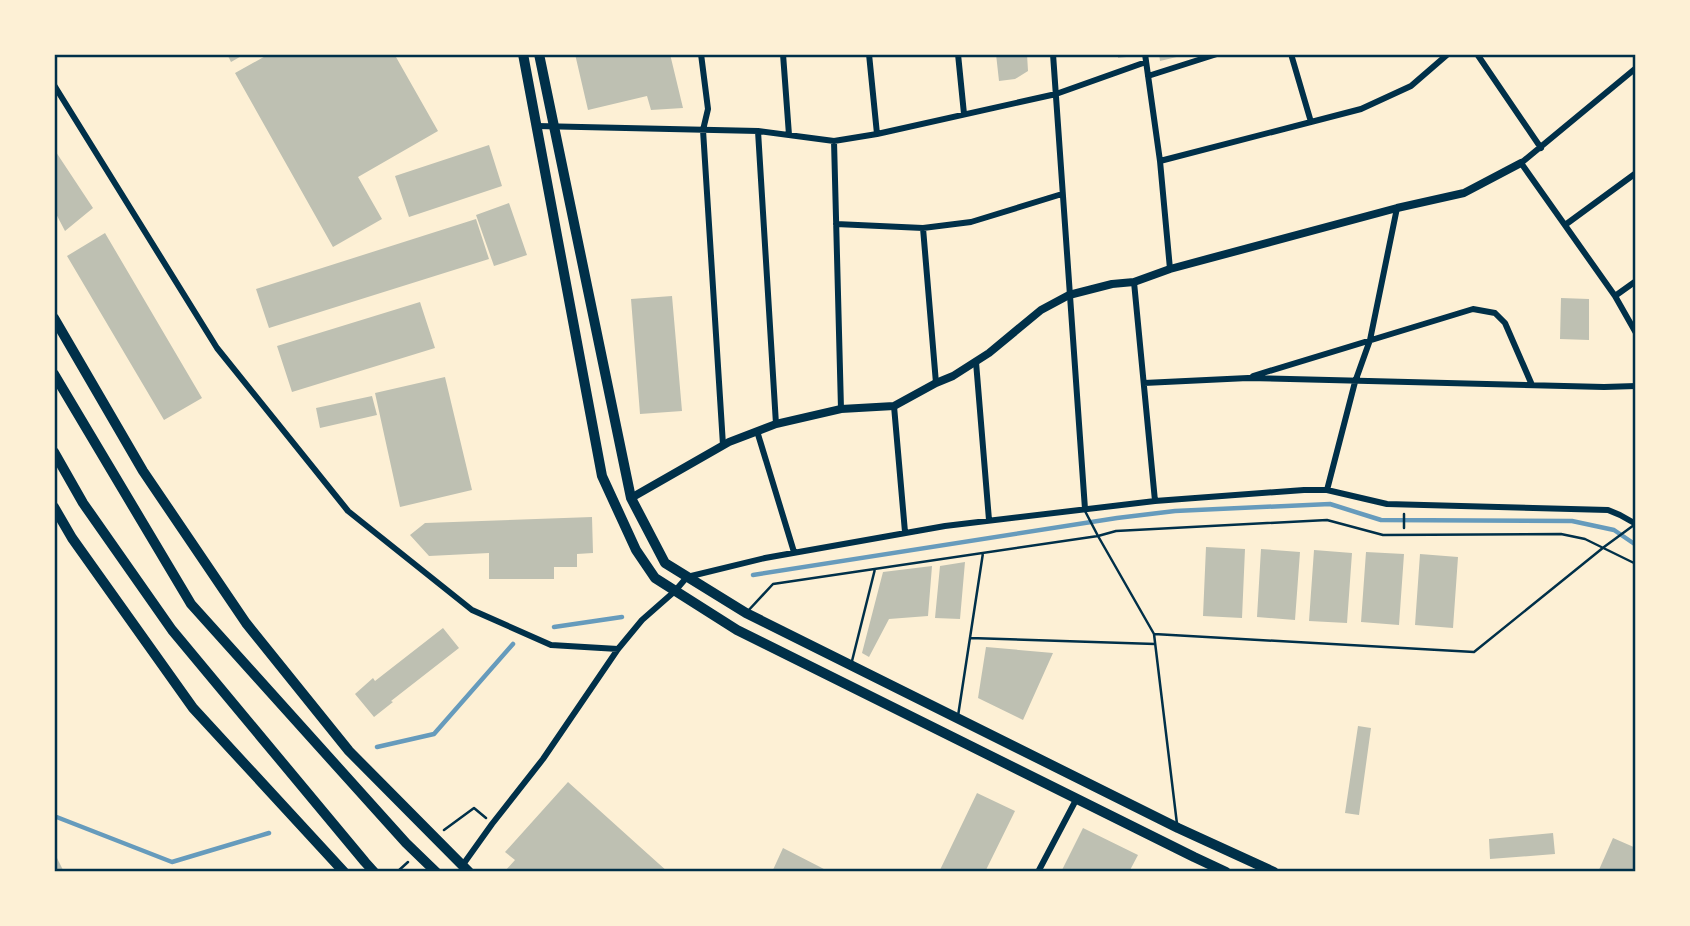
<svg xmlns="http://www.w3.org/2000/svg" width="1690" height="926" font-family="Commissioner,sans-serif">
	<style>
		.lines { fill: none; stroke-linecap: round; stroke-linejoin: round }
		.stream { stroke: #669bbc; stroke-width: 4.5 }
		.building { fill: #bec0b2 }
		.path { stroke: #003049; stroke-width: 2.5 }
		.service { stroke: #003049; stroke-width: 2.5 }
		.minor { stroke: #003049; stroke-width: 6 }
		.tertiary { stroke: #003049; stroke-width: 8 }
		.primary { stroke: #003049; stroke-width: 10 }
		.trunk { stroke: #003049; stroke-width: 10 }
		.neatline { fill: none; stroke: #003049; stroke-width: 2.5 }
	</style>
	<rect width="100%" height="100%" fill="#fdf0d5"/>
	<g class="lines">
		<!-- stream -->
		<path class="stream" d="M753,575L1117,518L1175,511L1330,504L1381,520L1572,521L1614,530L1636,545
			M554,627L622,617
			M377,747L434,734L513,644
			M54,816L172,862L269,833"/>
	</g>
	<!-- building -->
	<path class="building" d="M227,54H245L231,62Z
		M269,54H400L396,57L438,131L358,177L382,219L333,247L235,73Z
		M575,54H670L683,108L651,110L647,96L588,110Z
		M996,54H1027L1028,71L1015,79L999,81Z
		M1118,54H1135V56L1118,58Z
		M1159,54H1185V55L1160,61Z
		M489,145L502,186L409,217L395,176Z
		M54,149L93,208L65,231L54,210Z
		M509,203L527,255L494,266L476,215Z
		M476,219L489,259L269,328L256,289Z
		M105,233L202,398L164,420L67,256Z
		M672,296L682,411L640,414L631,299Z
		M1561,298L1589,299V340L1560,339Z
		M420,302L435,348L292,392L277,346Z
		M445,377L472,490L400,507L375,393Z
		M372,396L377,415L320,428L316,408Z
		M592,517L593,553L577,554V567H554V579H489V553L429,556L410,535L425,523Z
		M1206,547L1245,549L1242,618L1203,616Z
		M1261,549L1300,552L1295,620L1257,617Z
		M1314,550L1352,553L1347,623L1309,621Z
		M1366,552L1404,554L1399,625L1361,622Z
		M1420,554L1458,557L1453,628L1415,625Z
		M965,562L960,619L935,618L940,566Z
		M932,566L928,616L889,619L869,657L862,653L883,572Z
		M443,628L459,648L391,701L393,702L374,717L355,694L373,678L375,681Z
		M986,647L1053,653L1023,720L978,698Z
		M1358,726L1371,728L1359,815L1345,813Z
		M568,782L639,846L668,872H504L515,860L505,852Z
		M977,793L1015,811L985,872H939Z
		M1083,828L1138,855L1129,872H1061Z
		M1553,833L1555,854L1490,859L1489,839Z
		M1613,838L1636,848V872H1598Z
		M783,848L822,868L829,872H772Z
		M54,852L64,872H54Z"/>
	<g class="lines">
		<!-- path -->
		<path class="path" d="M1404,528V514
			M444,830L474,808L486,818
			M397,872L408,862"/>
		<!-- service -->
		<path class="service" d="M1085,511L1098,536L1154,634L1177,824
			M747,612L773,584L1098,536L1116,531L1327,520L1383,535L1561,534L1585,539L1636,564
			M1154,634L1474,652L1604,547L1634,525
			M970,638L1155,644
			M852,661L875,569
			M958,716L983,553"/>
		<!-- minor -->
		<path class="minor" d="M701,54L708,109L703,130L723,445
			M783,54L789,135
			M869,54L877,134
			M958,54L964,114
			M1053,54L1085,509
			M1145,54L1160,161L1170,269
			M1291,54L1311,122
			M1477,54L1541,148
			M1636,68L1521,163L1615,296L1636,333
			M1148,76L1217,54
			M54,85L217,348L348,511L472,610L551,645L618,649
			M537,126L758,131L834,141L877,134L1056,94L1146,62
			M758,131L776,424
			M834,141L841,409
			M1160,161L1361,109L1411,86L1448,54
			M836,224L923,228L971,222L1062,194
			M1565,225L1636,173
			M923,228L936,383
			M1134,282L1155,501
			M1615,296L1636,281
			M976,362L989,520
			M1253,376L1473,309L1495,313L1505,323L1532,385
			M1144,383L1248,378L1604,387L1636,386
			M894,406L905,532
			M757,431L794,552
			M1327,490L1355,382L1370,340L1397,208
			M462,866L492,824L543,759L618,649L642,620L675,591L687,577L765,558L945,526L1155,501L1304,490H1327L1387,504L1608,510L1620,515L1636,524
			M1038,872L1077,798"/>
		<!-- tertiary -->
		<path class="tertiary" d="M631,498L729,442L776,424L841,409L894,406L936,383L953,376L989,353L1041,310L1069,295L1112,284L1134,282L1170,269L1397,208L1464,193L1521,163"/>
		<!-- primary -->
		<path class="primary" d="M523,54L602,476L636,550L655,578L737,630L1194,857L1226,872
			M539,54L631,498L665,563L746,613L1178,828L1274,872
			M54,318L143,471L246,623L349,751L469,872
			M54,507L72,538L193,708L344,872"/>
		<!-- trunk -->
		<path class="trunk" d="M54,374L191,604L406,843L436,872
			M54,452L83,503L172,630L365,862L374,872"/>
	</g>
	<!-- border -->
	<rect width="1690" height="926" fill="none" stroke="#fdf0d5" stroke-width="112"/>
	<rect x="56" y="56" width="1578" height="814" class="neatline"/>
</svg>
